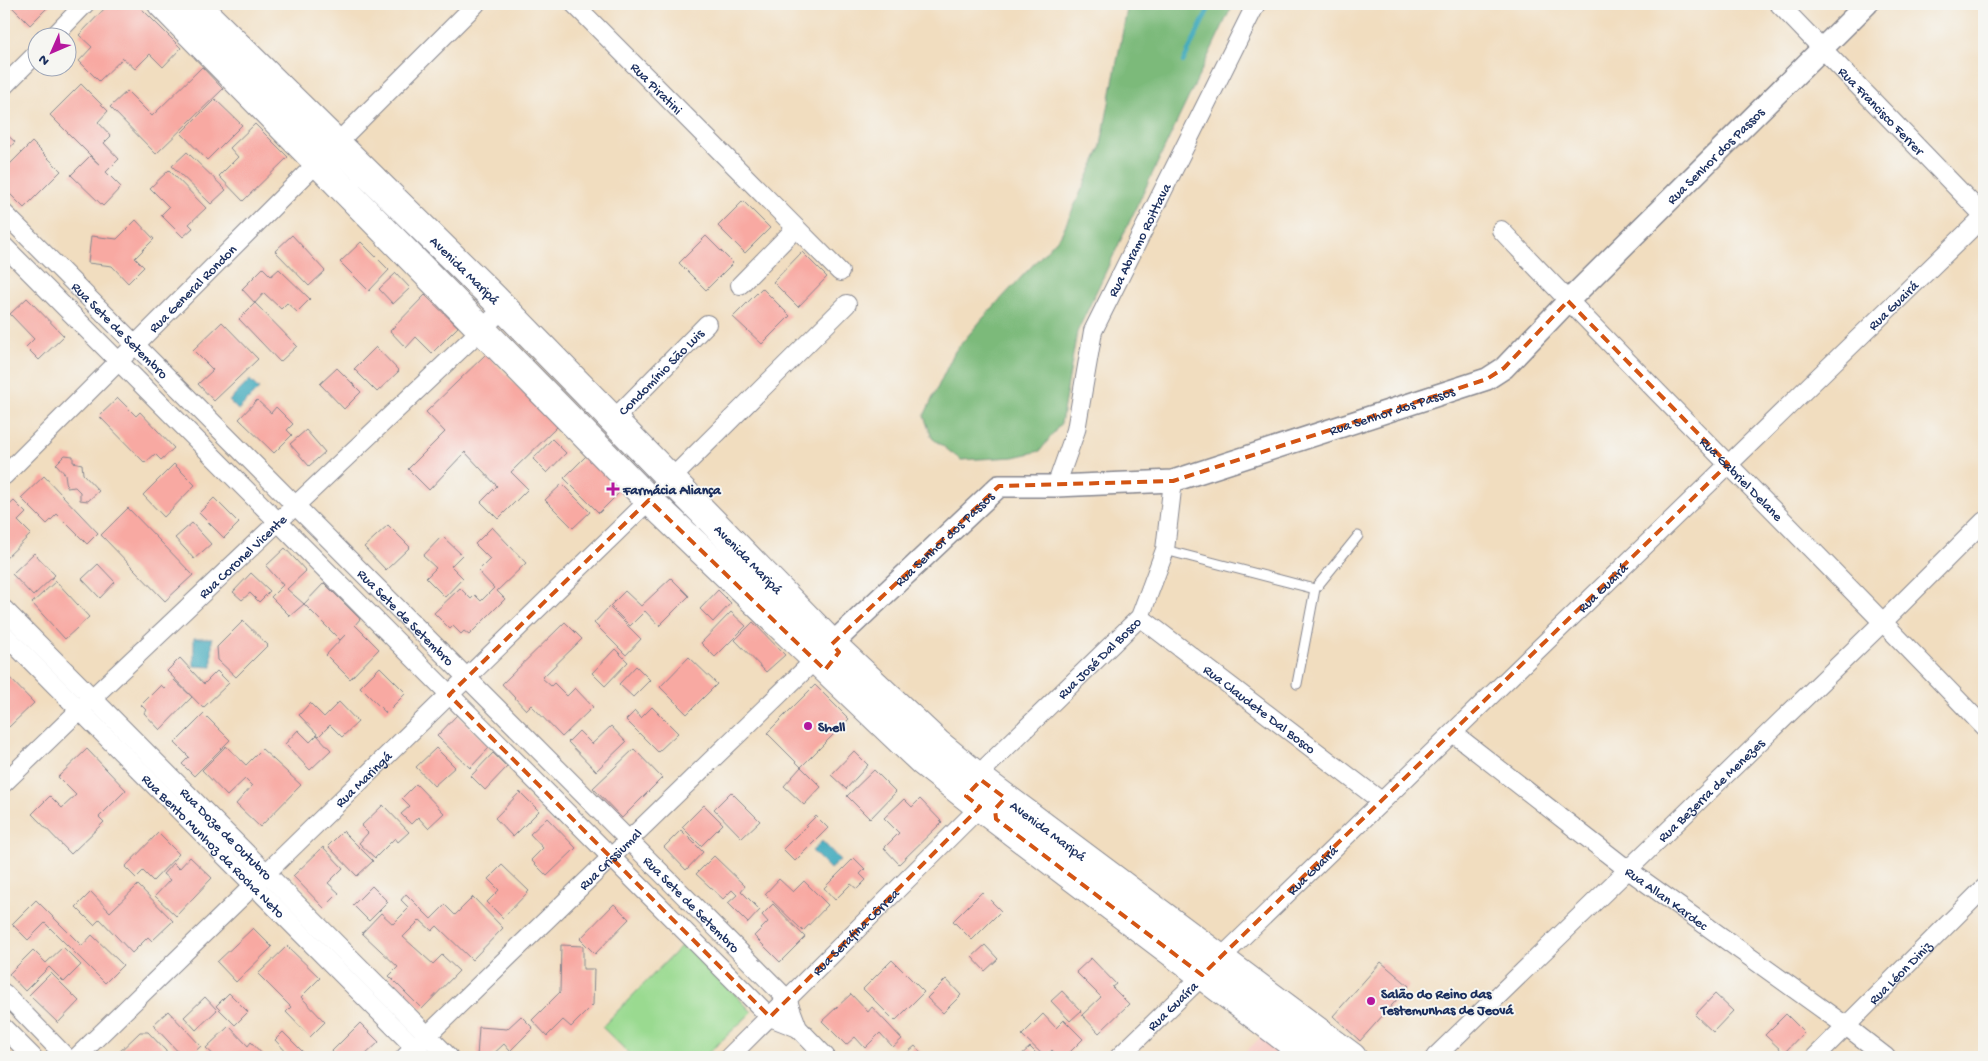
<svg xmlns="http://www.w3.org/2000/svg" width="1988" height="1061" font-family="'Gochi Hand',sans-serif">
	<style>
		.built { fill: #f7d0ca }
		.green { fill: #9ada90; stroke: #5a8477 }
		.forest { fill: #7bba7a; stroke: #4b746c }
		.water { fill: #3ca9bc; stroke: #2c6c8d }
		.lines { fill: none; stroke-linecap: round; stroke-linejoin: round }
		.stream { stroke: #3ca9bc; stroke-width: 4.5 }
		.building { fill: #f8a9a2 }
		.service-casing { stroke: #86868e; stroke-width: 11 }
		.minor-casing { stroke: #86868e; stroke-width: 20 }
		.tertiary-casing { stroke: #86868e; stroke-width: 24 }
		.primary-casing { stroke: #86868e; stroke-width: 30 }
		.service { stroke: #fff; stroke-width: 9 }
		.minor { stroke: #fff; stroke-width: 18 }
		.tertiary { stroke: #fff; stroke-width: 21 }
		.primary { stroke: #fff; stroke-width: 28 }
		.marked { fill: none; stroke: #d45514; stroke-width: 4; stroke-dasharray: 10 6; stroke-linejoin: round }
		.poi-dot { fill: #b5179e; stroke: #f6f6f2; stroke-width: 2 }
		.labels { text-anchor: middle; stroke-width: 4; stroke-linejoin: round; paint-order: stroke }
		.street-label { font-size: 14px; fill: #1b2f5e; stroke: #f6f6f2 }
		.poi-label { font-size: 14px; font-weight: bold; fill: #1b2f5e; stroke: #f6f6f2; text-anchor: start }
	</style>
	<rect width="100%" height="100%" fill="#f6f6f2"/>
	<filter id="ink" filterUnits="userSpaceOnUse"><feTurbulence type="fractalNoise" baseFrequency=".02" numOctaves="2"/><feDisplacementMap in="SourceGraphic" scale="10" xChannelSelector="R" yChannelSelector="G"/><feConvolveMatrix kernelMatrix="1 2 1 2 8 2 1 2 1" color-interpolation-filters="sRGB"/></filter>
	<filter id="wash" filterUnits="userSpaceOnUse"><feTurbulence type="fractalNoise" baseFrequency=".0096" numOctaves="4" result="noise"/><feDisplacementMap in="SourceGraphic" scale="20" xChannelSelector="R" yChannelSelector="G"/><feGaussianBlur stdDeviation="1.12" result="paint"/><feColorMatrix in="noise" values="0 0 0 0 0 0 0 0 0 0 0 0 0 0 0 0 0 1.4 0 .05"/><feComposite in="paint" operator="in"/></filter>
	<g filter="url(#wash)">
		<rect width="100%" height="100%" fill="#f1ddbf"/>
		<!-- built -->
		<path class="built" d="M1266,1032L1298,1057H1240Z"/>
		<!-- green -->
		<path class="green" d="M685,942L752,1012L704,1057H633L602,1027Z"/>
		<!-- forest -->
		<path class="forest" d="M1128,4H1233L1077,332L1061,423L1040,451L1014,457L961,460L932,438L924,416L955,351L984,317L1061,235L1100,150Z"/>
		<!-- water -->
		<path class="water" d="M250,380L259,389L238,410L229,401Z
			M194,638H212V667L194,666Z
			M822,841L840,860L830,869L812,851Z"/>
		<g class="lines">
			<!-- stream -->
			<path class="stream" d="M1183,62L1211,4"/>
		</g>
		<g id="blocks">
			<!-- building -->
			<path class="building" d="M9,4H51L30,25Z
				M109,4H137L181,48L163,67L150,54L135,69L123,58L99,81L79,61L92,47L79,35Z
				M202,67L223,89L156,154L110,107L127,91L152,116Z
				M81,84L108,111L98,122L111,136L104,143L119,159L106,172L121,187L103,206L71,175L90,156L101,166L50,115Z
				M215,99L242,125L207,160L181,133Z
				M255,124L288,157L243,201L219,176L238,157L230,148Z
				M4,132L15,142L4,154Z
				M32,142L61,171L24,208L4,188V170Z
				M187,152L226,190L211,204L172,166Z
				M169,170L206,208L189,224L193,228L183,237L161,215L169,207L150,188Z
				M743,201L770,228L745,253L718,226Z
				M136,220L154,239L135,258L144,267L128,283L112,266L88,263L91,236L117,239Z
				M292,235L325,271L309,286L275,251Z
				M706,236L733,263L706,290L679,263Z
				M361,242L389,270L369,291L340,262Z
				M802,252L827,277L798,307L773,282Z
				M263,268L271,276L279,269L310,299L297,312L287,303L281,309L264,293L255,303L242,289Z
				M396,273L410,288L393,304L379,289Z
				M762,288L790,316L762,344L733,317Z
				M425,295L458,327L432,353L416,337L406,348L390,331Z
				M27,298L64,336L39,360L26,347L34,339L10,314Z
				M255,303L297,346L280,362L239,319Z
				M222,322L258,359L214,401L198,384L213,370L193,350Z
				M376,347L399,371L377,392L354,369Z
				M486,354L557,427L511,472L528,489L498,519L481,502L497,486L465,452L429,490L408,469L445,432L426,412Z
				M337,368L361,392L344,409L320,384Z
				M118,398L136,416L140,412L174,448L161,460L155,454L145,463L99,416Z
				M257,400L271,413L276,407L293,424L287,430L292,435L274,453L239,419Z
				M306,430L325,452L309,466L290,444Z
				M552,439L566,453L547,473L533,459Z
				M65,455L73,456V462L82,464L83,474L99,491L88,501L80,500V492L75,487L67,488L65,474L56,464Z
				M587,455L622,490L599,513L564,478Z
				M174,464L195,485L164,517L143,495Z
				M44,476L98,533L87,544L57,514L47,524L21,498Z
				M562,484L590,512L573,528L545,500Z
				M214,498L239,523L224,538L199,513Z
				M14,501L26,513L18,521L31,534L5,559L4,510Z
				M128,508L193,575L165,601L101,535Z
				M192,523L211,544L194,559L175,538Z
				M388,525L410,547L386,570L364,547Z
				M492,527L526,563L497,591L505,599L469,635L464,631L461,634L453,626L450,629L434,613L460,588L471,599L475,595L481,601L494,588L478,571L490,559L475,544Z
				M442,536L462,555L451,566L463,578L445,597L426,578L436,568L423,556Z
				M285,548L306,571L287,589L304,604L290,616L271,597L283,585L266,566Z
				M34,553L55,575L33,596L12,574Z
				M98,564L115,582L100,598L82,579Z
				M251,573L270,591L259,602L250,593L242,600L233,592Z
				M671,578L689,596L659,626L645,611L630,626L610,606L625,591L641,606Z
				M56,581L89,617L65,639L32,603Z
				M324,583L360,619L355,625L379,649L350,679L326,655L345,635L340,640L304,604Z
				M718,590L731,603L713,622L700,609Z
				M609,607L641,639L626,655L594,623Z
				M731,612L746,626L715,657L701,643Z
				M243,621L268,645L236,677L218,660L217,647Z
				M565,622L582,639L542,678L551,686L554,683L567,696L575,688L593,707L562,737L531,705L526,710L502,684Z
				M753,622L785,655L766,672L735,640Z
				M615,649L628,662L605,686L592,673Z
				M689,657L717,684L687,714L660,687Z
				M180,658L204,684L217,671L229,683L203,708L167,671Z
				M636,666L650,680L633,697L619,684Z
				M380,667L406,693L386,713L360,687Z
				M4,672L34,703L9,727L4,722Z
				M174,680L192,697L160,730L144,713L146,710L141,705L161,685L165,689Z
				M815,685L849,719L801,767L767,733Z
				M339,702L358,722L342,737L330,725L319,736L299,715L310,703L324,717Z
				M652,707L678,733L658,752L626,720L635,711L641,718Z
				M204,714L230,740L194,776L182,764L189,757L175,743Z
				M457,715L490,747L470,768L437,736Z
				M611,726L626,742L596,771L568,742L579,731L592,744Z
				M298,730L310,742L317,735L331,750L310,770L285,744Z
				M226,746L246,765L262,749L301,785L260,827L236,804L252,786L245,779L227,796L202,770Z
				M436,748L455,767L434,786L416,767Z
				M87,749L126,790L99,817L104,822L71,854L32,814L50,796L62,808L76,795L58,777Z
				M634,749L662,778L622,818L593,788Z
				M854,751L868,765L846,789L831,775Z
				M493,753L507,767L485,790L471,776Z
				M801,767L821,787L804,805L784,786Z
				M874,770L896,792L870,819L847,796Z
				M416,784L444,813L428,828L418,817L411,824L401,814L410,806L402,798Z
				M520,792L539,811L513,837L495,818Z
				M731,792L760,821L742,838L714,809Z
				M904,799L912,807L920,799L942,822L899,864L884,848L899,833L884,818Z
				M383,805L409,832L398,842L395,838L375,858L359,843L368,833L361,826Z
				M704,805L723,824L701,846L682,827Z
				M816,816L828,828L795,861L783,849Z
				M547,818L576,848L547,876L531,860L543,848L530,834Z
				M681,830L703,852L686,870L664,847Z
				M343,831L373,861L357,876L328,846Z
				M158,833L179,854L153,881L143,871L136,878L125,867Z
				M323,847L343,868L328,883L339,893L324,908L293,876Z
				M714,856L745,886L741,891L760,910L748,923L728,903L737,895L732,890L723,899L696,874Z
				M190,857L212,878L176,916L155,896L170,880L163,874L173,863L179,869Z
				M854,858L865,869L860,874L866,880L857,889L851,884L835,900L824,888Z
				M502,865L529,891L503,918L487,902L499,890L488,879Z
				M779,879L793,892L804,881L828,905L803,931L765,894Z
				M138,885L173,921L152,941L148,937L132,953L100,919L94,925L76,907L91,892L110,912Z
				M372,886L388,902L369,921L353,905Z
				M982,892L1001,911L972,940L953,921Z
				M406,894L431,919L445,905L455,915L473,897L503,928L472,960L437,926L432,931L420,920L403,937L433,964L442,955L459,971L422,1009L389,976L398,967L362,933L381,913L393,924L409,908L401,900Z
				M36,900L82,946L92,935L123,965L105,983L45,923L28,940L12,924Z
				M614,904L629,919L595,954L580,939Z
				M773,904L805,937L780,962L754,936L768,922L762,915Z
				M253,928L272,947L236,982L217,962Z
				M561,945L583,946V969H594L593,1005L571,1027L563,1020L547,1036L532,1020L560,992Z
				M985,945L998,959L985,971L972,957Z
				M287,946L320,978L301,997L325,1022L310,1037L286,1012L291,1007L258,974Z
				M63,947L81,965L64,982L49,967L25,991L9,974L33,950L46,963Z
				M1091,958L1116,984L1112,987L1129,1004L1099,1033L1082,1015L1101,997L1076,972Z
				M892,960L924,992L895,1021L863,989Z
				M1381,962L1409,986L1360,1041L1333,1016Z
				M51,973L79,1001L58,1023L29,995Z
				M946,979L961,995L943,1013L927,998Z
				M1062,991L1081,1011L1070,1021L1051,1001Z
				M229,993L248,1012L235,1025L216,1006Z
				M851,994L868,1012L872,1007L902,1039L893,1047L880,1033L865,1048L855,1037L846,1045L822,1021Z
				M1715,994L1733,1011L1713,1032L1695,1015Z
				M205,997L217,1010L196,1030L184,1017Z
				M168,1011L201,1046L189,1057H183L153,1025Z
				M1043,1014L1056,1028L1064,1020L1083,1039L1065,1057H1059L1052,1050L1045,1057L1022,1035Z
				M1786,1014L1804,1032L1784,1053L1765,1035Z
				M521,1016L533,1028L510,1051L504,1044L490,1057H477L479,1027L507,1029Z
				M360,1023L379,1042L363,1057H326Z
				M229,1026L248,1046L251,1042L265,1057H247L242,1052L236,1057H216L206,1048Z
				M140,1032H148L166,1051V1057H114Z
				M283,1032L308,1057H291L275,1040Z
				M915,1046L925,1057H902Z
				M1030,1047L1040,1057H1019Z"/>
		</g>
	</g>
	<g filter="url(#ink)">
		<use href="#blocks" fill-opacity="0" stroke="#86868e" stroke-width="1"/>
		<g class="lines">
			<!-- service casing -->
			<g class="service-casing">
				<path id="service" d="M1165,550L1315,589L1297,684
					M1315,589L1358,536"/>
			</g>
			<!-- minor casing -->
			<g class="minor-casing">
				<g id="minor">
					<path id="s1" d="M574,4L840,272"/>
					<path id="s2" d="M1779,4L1984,216"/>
					<path d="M52,38L85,4"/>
					<path d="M4,86L38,52"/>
					<path id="s3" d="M4,213L787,999L798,1028L826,1057"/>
					<path id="s4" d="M1501,230C1660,398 1825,560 1984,727"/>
					<path d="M4,246L770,1017L798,1028"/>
					<path d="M740,285L796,228"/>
					<path id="s5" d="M613,420L707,324"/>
					<path id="s6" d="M4,476L476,4"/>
					<path id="s7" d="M1056,486L1076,430L1093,331L1256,4"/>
					<path id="s8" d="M4,609L449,1057"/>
					<path id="s9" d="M1140,617L1381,801"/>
					<path id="s10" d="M4,634L424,1057"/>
					<path id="s11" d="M1453,733L1627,869L1846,1026L1886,1057"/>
					<path id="s12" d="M977,776L1140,617L1165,550L1173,481"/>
					<path id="s13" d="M4,783L92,698L504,308"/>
					<path d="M4,993L66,1057"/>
					<path d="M4,1028L33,1057"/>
					<path id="s14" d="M77,1057L671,479L847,304"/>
					<path id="s15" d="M405,1057L822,653"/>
					<path id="s16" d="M729,1057L987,800"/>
					<path id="s17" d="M1119,1057L1984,216"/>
					<path id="s18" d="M1435,1057L1884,621L1984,521"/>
					<path id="s19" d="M1815,1057L1984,888"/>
				</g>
			</g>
			<!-- tertiary casing -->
			<g class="tertiary-casing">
				<g id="tertiary">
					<path id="s20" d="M832,644L999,486H1056L1173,481L1487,379L1504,368L1568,301L1867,4"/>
				</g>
			</g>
			<!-- primary casing -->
			<g class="primary-casing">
				<g id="primary">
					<path d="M162,4L649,500L922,761L980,807L1310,1057"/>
					<path id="s21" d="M195,4L493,297L837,649L937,743L983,781L1352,1057"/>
				</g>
			</g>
			<!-- service -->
			<use href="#service" class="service"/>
			<!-- minor -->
			<use href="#minor" class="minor"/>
			<!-- tertiary -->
			<use href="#tertiary" class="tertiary"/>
			<!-- primary -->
			<use href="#primary" class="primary"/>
		</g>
	</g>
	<!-- marked area -->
	<path class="marked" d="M1568,301L1728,464L1202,975L996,819L995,809L1005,798L981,780L966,796L980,807L770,1017L449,695L649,500L825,670L839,652L832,644L999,486L1173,481L1487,379L1504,368Z"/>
	<!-- markers -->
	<g class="poi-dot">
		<path d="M610.5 481.5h5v5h5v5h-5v5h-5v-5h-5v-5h5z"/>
		<circle cx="808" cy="726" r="5"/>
		<circle cx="1371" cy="1001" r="5"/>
	</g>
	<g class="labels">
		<!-- street labels -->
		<g class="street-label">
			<text dy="5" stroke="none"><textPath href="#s1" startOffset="118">Rua Piratini</textPath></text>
			<text dy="5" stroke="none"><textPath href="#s2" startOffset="148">Rua Francisco Ferrer</textPath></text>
			<text dy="5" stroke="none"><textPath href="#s20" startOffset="1054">Rua Senhor dos Passos</textPath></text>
			<text dy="5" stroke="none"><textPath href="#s7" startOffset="262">Rua Abramo Roittava</textPath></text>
			<text dy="5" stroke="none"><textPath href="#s21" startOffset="379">Avenida Maripá</textPath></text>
			<text dy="5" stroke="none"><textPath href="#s6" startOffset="266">Rua General Rondon</textPath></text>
			<text dy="5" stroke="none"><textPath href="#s17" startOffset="1079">Rua Guairá</textPath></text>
			<text dy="5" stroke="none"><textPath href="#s3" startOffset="165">Rua Sete de Setembro</textPath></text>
			<text dy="5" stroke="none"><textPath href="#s5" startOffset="68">Condomínio São Luis</textPath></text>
			<text dy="5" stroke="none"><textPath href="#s20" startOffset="634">Rua Senhor dos Passos</textPath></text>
			<text dy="5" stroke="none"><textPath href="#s4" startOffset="346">Rua Gabriel Delane</textPath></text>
			<text dy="5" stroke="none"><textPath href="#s20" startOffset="154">Rua Senhor dos Passos</textPath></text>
			<text dy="5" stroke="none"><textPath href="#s13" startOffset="329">Rua Coronel Vicente</textPath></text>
			<text dy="5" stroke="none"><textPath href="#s21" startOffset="784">Avenida Maripá</textPath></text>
			<text dy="5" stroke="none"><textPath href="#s17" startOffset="674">Rua Guairá</textPath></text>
			<text dy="5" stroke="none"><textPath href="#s3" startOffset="570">Rua Sete de Setembro</textPath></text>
			<text dy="5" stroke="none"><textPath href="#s12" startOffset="170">Rua José Dal Bosco</textPath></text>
			<text dy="5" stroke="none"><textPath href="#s9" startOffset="151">Rua Claudete Dal Bosco</textPath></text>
			<text dy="5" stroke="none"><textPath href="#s14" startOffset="399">Rua Maringá</textPath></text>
			<text dy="5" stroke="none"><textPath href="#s18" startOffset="384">Rua Bezerra de Menezes</textPath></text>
			<text dy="5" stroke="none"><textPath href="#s21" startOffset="1189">Avenida Maripá</textPath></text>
			<text dy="5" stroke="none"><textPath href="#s8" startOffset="316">Rua Doze de Outubro</textPath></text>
			<text dy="5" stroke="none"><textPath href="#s10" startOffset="298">Rua Bento Munhoz da Rocha Neto</textPath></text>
			<text dy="5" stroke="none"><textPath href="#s15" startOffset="285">Rua Crissiumal</textPath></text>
			<text dy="5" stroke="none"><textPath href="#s17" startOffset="269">Rua Guairá</textPath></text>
			<text dy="5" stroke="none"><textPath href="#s11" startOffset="270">Rua Allan Kardec</textPath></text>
			<text dy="5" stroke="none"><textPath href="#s3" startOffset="975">Rua Sete de Setembro</textPath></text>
			<text dy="5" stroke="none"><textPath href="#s16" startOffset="178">Rua Serafina Côrrea</textPath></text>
			<text dy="5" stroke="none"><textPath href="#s19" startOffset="120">Rua Léon Diniz</textPath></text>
			<text dy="5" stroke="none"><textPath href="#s17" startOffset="74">Rua Guaíra</textPath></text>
		</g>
		<!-- poi labels -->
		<g class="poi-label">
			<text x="623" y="494">Farmácia Aliança</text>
			<text x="818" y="731">Shell</text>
			<text x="1381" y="998">Salão do Reino das<tspan x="1381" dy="16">Testemunhas de Jeová</tspan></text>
		</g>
	</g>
	<!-- margin -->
	<rect width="1988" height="1061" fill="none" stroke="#f6f6f2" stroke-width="20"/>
	<!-- north arrow -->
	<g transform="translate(52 52) rotate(225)"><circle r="24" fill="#f6f6f2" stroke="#9ea6b7"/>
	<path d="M0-4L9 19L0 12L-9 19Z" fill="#b5179e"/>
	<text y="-8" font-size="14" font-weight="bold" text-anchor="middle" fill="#1b2f5e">N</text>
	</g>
</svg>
